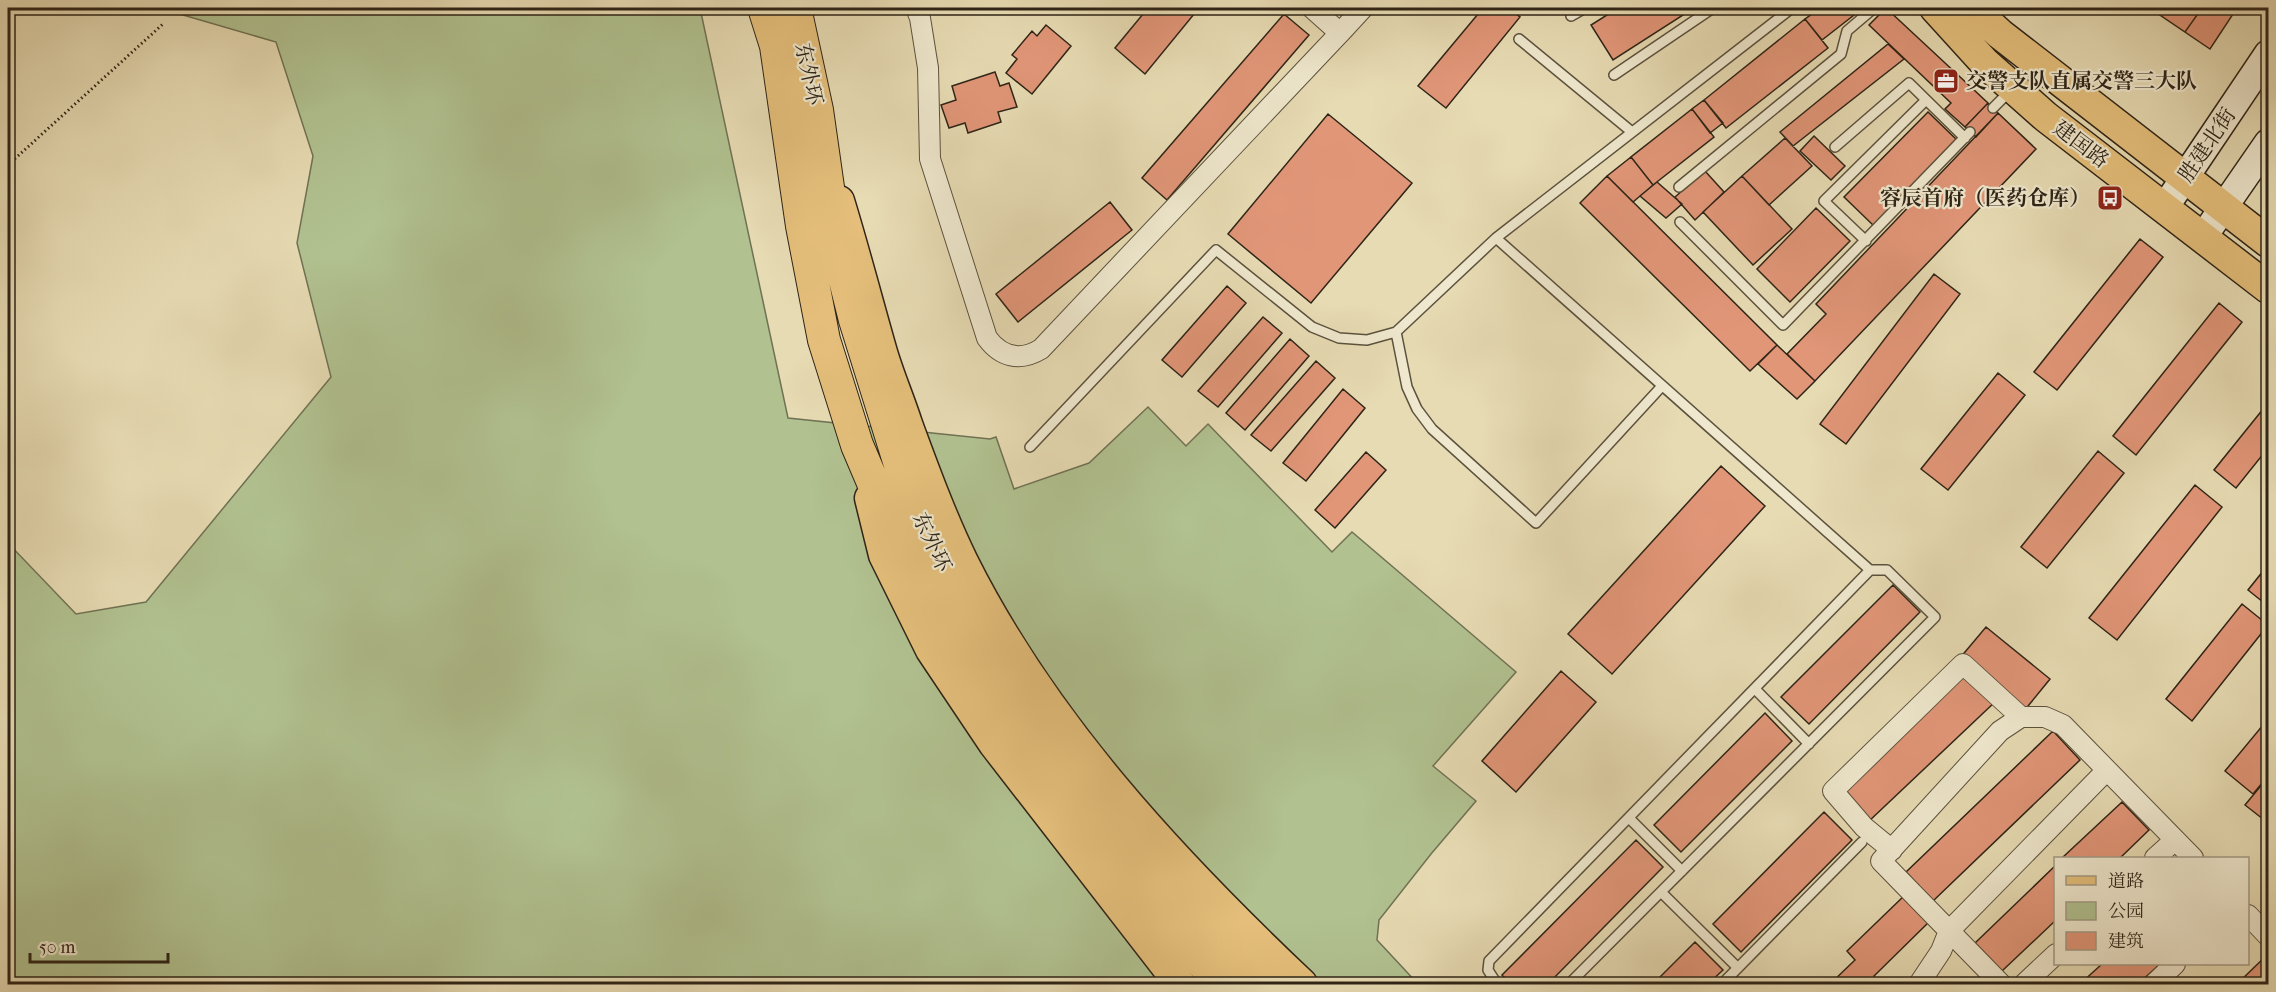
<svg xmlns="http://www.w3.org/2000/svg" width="2276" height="992" font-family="'IM FELL French Canon','Noto Serif SC',serif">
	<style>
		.green { fill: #b1c190; stroke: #707254; stroke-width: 1.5 }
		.building { fill: #e19678; stroke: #2e2417; stroke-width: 1.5 }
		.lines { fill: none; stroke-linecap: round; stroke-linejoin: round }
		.service-casing { stroke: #5c523e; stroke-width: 12 }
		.minor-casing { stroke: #5c523e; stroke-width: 22 }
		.secondary-casing { stroke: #2e2417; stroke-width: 30 }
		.primary-casing { stroke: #2e2417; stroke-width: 33 }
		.trunk-casing { stroke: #2e2417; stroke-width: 34 }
		.path { stroke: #2e2417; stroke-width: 3; stroke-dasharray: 1.5 3; stroke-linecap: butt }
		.service { stroke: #efe8ce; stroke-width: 9 }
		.minor { stroke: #efe8ce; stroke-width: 20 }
		.secondary { stroke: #efe8ce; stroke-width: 27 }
		.primary { stroke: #e4be7a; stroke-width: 30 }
		.trunk { stroke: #e4be7a; stroke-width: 32 }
		.labels { text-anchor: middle; stroke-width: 4.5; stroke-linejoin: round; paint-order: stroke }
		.street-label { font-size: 21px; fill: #2e2417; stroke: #efe8ce }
		.poi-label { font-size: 21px; font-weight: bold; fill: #2e2417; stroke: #efe8ce; text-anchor: start }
	</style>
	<rect width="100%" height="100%" fill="#e7dbb3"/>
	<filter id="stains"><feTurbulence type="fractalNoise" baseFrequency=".00333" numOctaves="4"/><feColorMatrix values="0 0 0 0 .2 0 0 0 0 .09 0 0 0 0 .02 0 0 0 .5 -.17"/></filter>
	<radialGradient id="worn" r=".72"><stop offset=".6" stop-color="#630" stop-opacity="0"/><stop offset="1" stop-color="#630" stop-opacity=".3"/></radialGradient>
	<!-- green -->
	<path class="green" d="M159,8H700L788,418L990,439L996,437L1014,489L1089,463L1148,407L1186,446L1208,424L1332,552L1352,532L1516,672L1433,766L1476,801L1431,854L1379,920L1377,940L1418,984H8V543L76,614L146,602L331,377L297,243L313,156L276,42Z"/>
	<!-- building -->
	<path class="building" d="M1148,8H1199L1145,74L1115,48Z
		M1483,8H1508L1520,17L1446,108L1418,86Z
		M1618,8H1694L1613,60L1591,25Z
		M1821,8H1863L1822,40L1805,19Z
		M1886,8L1988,103L1965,127L1945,109L1951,103L1869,25Z
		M2156,8H2237L2210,49L2154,11Z
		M2156,8H2202L2185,32L2154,11Z
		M1284,14L1309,35L1167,200L1142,178Z
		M1805,19L1828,48L1726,128L1704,100Z
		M1046,25L1071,46L1032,94L1006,73L1017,59L1012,55L1032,31L1037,36Z
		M1888,44L1904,59L1793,146L1780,132Z
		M995,72L1000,86L1009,83L1017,107L998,112L1001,122L968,133L965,123L949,128L941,105L956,100L952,86Z
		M1704,100L1723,123L1710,133L1692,109Z
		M1988,103L1998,113L1976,137L1965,127Z
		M1692,109L1714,137L1653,185L1631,157Z
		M1928,112L1958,141L1874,226L1844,197Z
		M1998,113L2036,149L1815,381L1787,354L1826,314L1816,304Z
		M1328,114L1412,183L1311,303L1228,234Z
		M1814,136L1845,166L1831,180L1800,151Z
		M1785,138L1812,166L1769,205L1742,176Z
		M1631,157L1653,185L1633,202L1607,176Z
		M1705,171L1724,192L1695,220L1675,197Z
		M1607,176L1777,345L1750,371L1580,203Z
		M1742,176L1792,229L1753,265L1703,212Z
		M1657,182L1682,204L1666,218L1640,196Z
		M1110,202L1132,230L1018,322L996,294Z
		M1816,208L1850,241L1790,302L1757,269Z
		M2140,239L2163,257L2057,390L2034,372Z
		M1934,274L1960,294L1846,444L1820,424Z
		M1227,286L1246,303L1182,377L1162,360Z
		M2219,303L2242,322L2136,455L2113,436Z
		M1263,317L1282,333L1218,407L1198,391Z
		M1290,339L1309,356L1245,430L1226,413Z
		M1777,345L1815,381L1797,399L1758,364Z
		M1316,361L1335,378L1271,451L1251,435Z
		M1998,373L2025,395L1948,490L1921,469Z
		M1343,389L1365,408L1306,481L1283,463Z
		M2268,403V448L2236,488L2214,470Z
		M2098,451L2124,473L2047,568L2021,547Z
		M1366,452L1386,470L1335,528L1315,510Z
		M1721,466L1765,506L1612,674L1568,634Z
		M2195,485L2222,507L2117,640L2089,618Z
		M2268,565V606L2248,590Z
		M1893,585L1920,612L1809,724L1781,697Z
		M2242,604L2268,625L2192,721L2166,699Z
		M1986,627L2050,679L2024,711L1960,658Z
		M1968,670L1997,700L1867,823L1838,793Z
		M1561,671L1596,702L1516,792L1482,761Z
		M1765,713L1792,741L1681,852L1654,825Z
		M2268,719V776L2253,794L2225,771Z
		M2053,731L2080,760L1933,901L1906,872Z
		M2264,782L2268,786V823L2245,805Z
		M2122,802L2149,830L2120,858H2062Z
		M1824,812L1852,840L1741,952L1713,924Z
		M1636,840L1663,867L1548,984H1511L1502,975Z
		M2056,865V920L2002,971L1975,943Z
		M1907,893L1932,919L1874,976L1879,982L1876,984H1830L1855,960L1847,951Z
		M1695,942L1723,970L1708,984H1653Z
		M2268,954V984H2237Z
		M2102,964H2160L2138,984H2080Z
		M1980,976L1988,984H1971Z"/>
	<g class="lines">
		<!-- service casing -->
		<g class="service-casing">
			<path id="service" d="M1571,16L1585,8
				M1519,39L1632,132
				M1614,75L1713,8
				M1993,108L2009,92
				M1835,147L1909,83L1965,138
				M1679,187L1841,54L1847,31L1874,8
				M1680,222L1783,325L1970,132
				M1496,238L1870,570L1489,961L1488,970L1497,984
				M1866,241L1824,201L1926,100
				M1662,386L1536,523L1432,429L1417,409L1407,387L1396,332L1496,238L1792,8
				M1030,447L1216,250L1312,327L1339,338L1367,340L1396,332
				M1755,689L1809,744
				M1629,818L1682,871
				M1661,892L1738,968
				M1569,984L1935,617L1887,570H1870
				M1722,984L1862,842"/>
		</g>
		<!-- minor casing -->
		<g class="minor-casing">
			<path id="minor" d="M916,8L920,18L928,68L930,159L987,338C1001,357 1020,362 1041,349L1340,33
				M1312,8L1340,33L1363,8
				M1892,850L1864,827L1833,791L1963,664L2021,717
				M2155,858L2175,840
				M2248,915L2268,936
				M1919,984L1941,951L1949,931L2107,770
				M2001,984L1881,861L2000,731L2021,717H2045L2063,725L2193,858
				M2024,984L2056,954
				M2154,984L2175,964"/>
		</g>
		<!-- secondary casing -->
		<g class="secondary-casing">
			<path id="secondary" d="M2165,207L2268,54
				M2203,237L2268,143"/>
		</g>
		<!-- primary casing -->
		<g class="primary-casing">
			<path id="primary" d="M1935,8L1985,63L2046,117L2268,288
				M1972,8L2000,34L2268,242
				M839,201C854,250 867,300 881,349C888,374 899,399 907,424C924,470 941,517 963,562C1044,724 1172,861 1302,984
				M870,498L884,555L931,650L994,744L1180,984"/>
		</g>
		<!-- trunk casing -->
		<g class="trunk-casing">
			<path id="trunk" d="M764,8L776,46L802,226L824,340L857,445L914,579L981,691L1065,806L1221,984
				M795,8L817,110L836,244L855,320L902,471L927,537L974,623L1007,678L1039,722L1082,778L1136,843L1261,984"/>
		</g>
		<!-- path -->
		<path class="path" d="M8,165L163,24"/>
		<!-- service -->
		<use href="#service" class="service"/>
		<!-- minor -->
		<use href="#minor" class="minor"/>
		<!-- secondary -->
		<use href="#secondary" class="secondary"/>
		<!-- primary -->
		<use href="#primary" class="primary"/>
		<!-- trunk -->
		<use href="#trunk" class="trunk"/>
	</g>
	<!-- icons -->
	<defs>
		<g id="office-square" transform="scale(1.35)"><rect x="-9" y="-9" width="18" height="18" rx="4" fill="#8f2418" stroke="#efe8ce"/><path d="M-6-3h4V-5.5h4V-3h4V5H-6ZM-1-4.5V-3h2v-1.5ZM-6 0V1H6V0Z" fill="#fff"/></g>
		<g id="bus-square" transform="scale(1.35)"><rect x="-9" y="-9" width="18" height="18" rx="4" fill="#8f2418" stroke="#efe8ce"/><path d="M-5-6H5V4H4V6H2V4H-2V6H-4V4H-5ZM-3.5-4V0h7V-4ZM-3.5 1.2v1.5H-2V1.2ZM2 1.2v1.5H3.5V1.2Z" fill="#fff"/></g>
	</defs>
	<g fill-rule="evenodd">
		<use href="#office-square" x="1946" y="81"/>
		<use href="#bus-square" x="2110" y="198"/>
	</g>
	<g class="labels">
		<!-- street labels -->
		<g class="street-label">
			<text transform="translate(809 74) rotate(78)" y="7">东外环</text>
			<text transform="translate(2081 144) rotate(37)" y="7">建国路</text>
			<text transform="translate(2207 145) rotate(-56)" y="7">胜建北街</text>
			<text transform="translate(932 542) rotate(65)" y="7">东外环</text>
		</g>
		<!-- poi labels -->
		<g class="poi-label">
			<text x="1966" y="88">交警支队直属交警三大队</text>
			<text x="2090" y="205" text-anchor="end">容辰首府（医药仓库）</text>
		</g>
	</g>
	<!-- margin -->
	<rect width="2276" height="992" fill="none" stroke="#e7dbb3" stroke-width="30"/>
	<rect x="9" y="9" width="2258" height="974" fill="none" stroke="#2e2417" stroke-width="3"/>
	<rect x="15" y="15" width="2246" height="962" fill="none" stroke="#2e2417" stroke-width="1.5"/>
	<!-- legend -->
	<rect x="2054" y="857" width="195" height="108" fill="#efe8ce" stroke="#a29a85" stroke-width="1.5"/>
	<rect x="2066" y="876" width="30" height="9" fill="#e4be7a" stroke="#a29a85" stroke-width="1.5"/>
	<text x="2108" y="887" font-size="18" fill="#2e2417">道路</text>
	<rect x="2066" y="902" width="30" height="18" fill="#b1c190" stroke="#a29a85" stroke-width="1.5"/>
	<text x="2108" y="917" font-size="18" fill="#2e2417">公园</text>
	<rect x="2066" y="932" width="30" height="18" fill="#e19678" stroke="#a29a85" stroke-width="1.5"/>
	<text x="2108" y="947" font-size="18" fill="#2e2417">建筑</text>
	<!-- scale -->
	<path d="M30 953v9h138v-9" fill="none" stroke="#2e2417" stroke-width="3"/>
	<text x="39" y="953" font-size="18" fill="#2e2417" stroke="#efe8ce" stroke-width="4.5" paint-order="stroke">50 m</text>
	<rect width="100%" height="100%" filter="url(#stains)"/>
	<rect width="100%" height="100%" fill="url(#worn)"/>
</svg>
